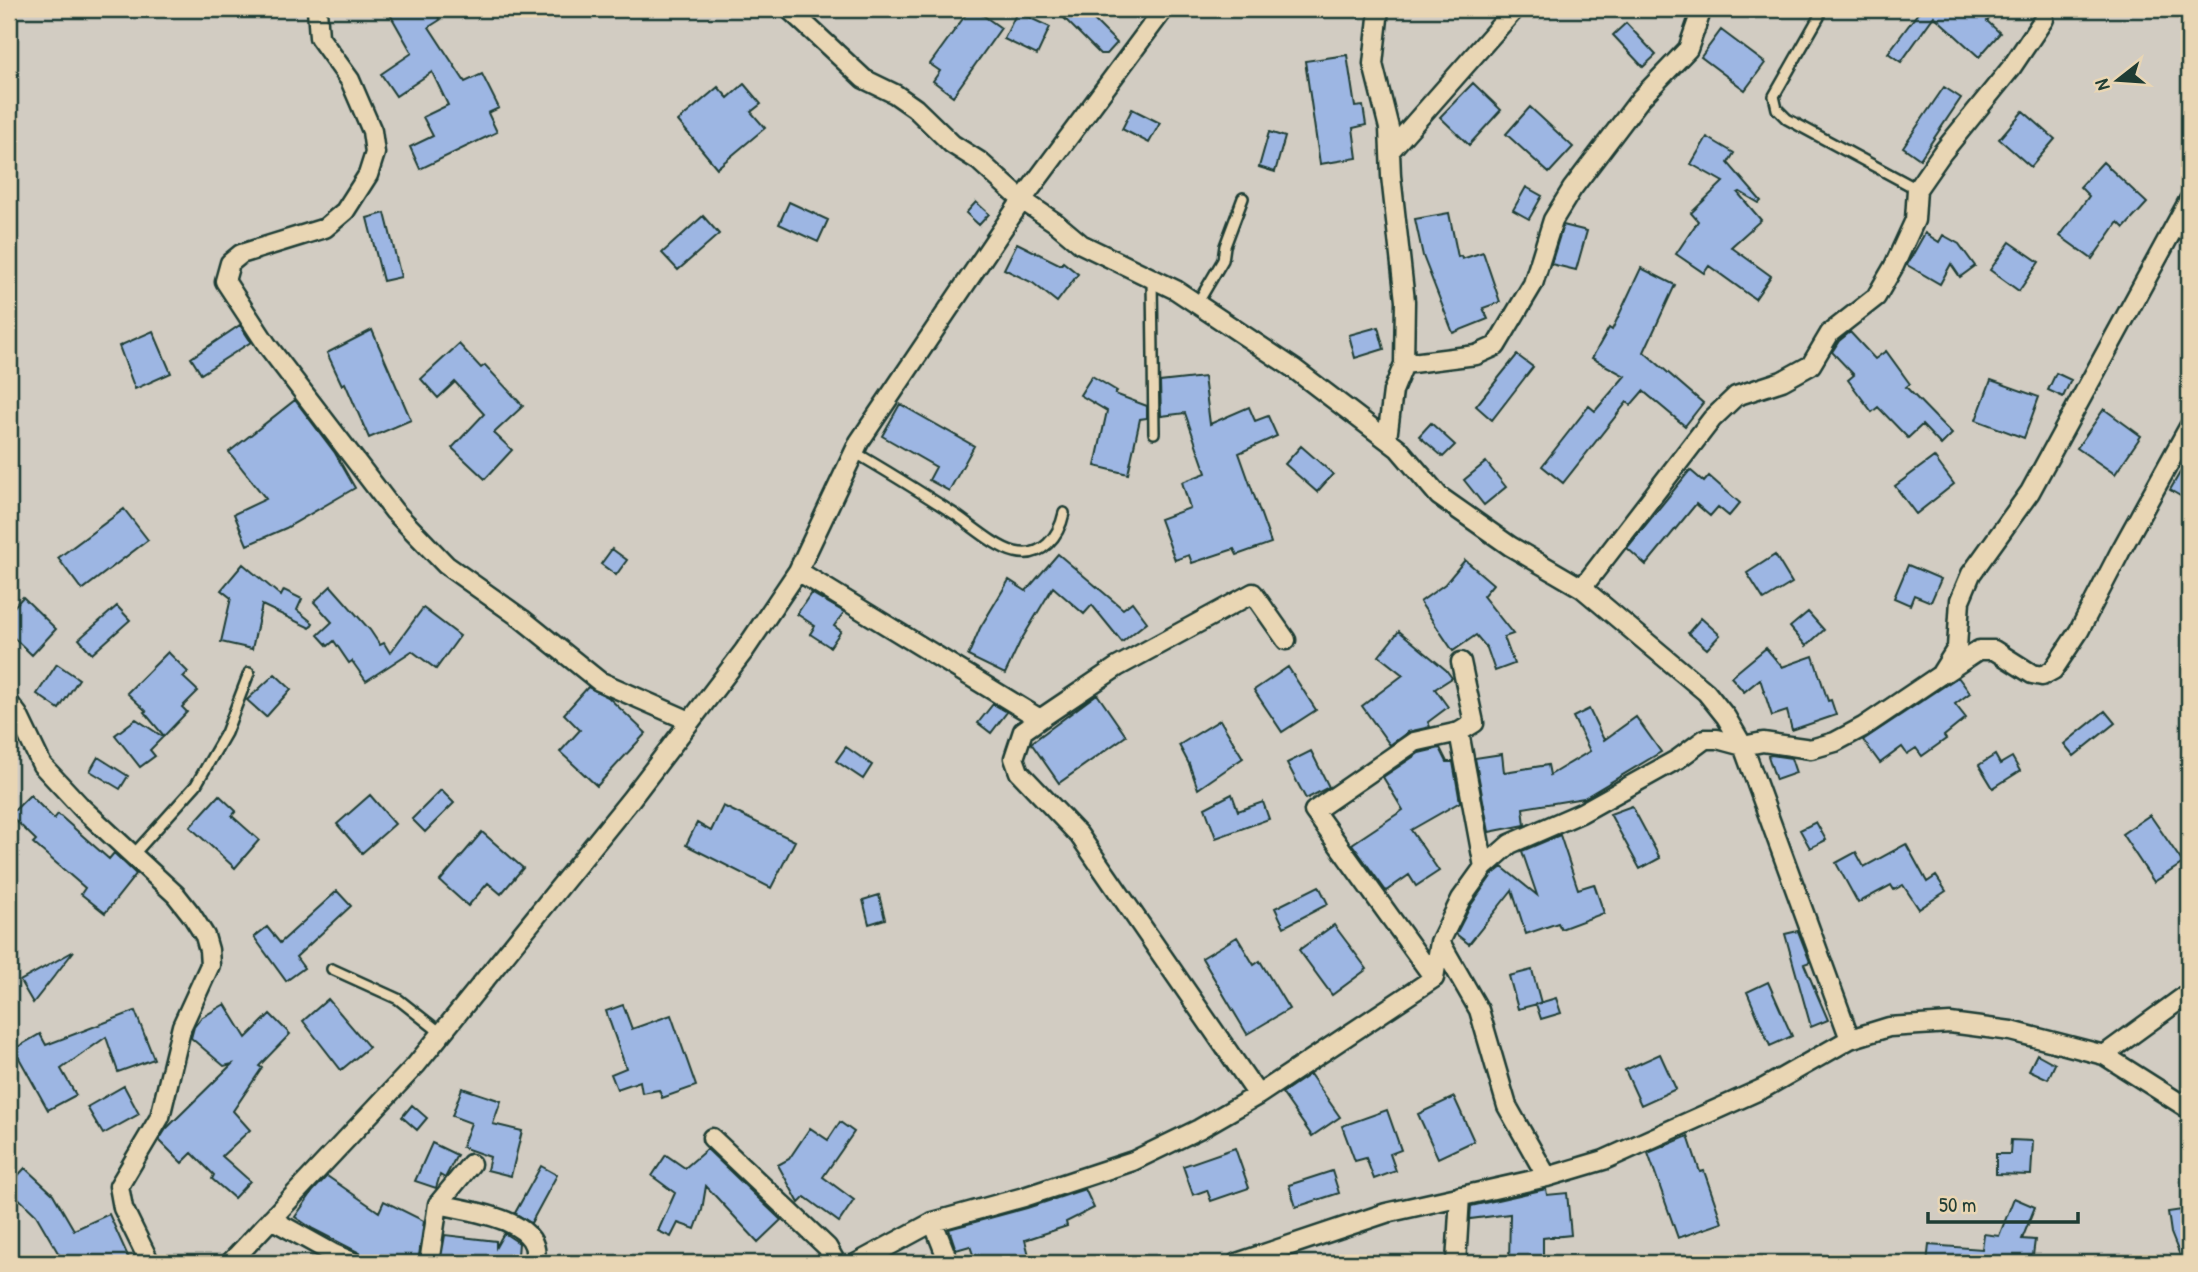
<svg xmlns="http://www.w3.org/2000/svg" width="2198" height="1272" font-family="'Patrick Hand',sans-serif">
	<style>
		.building { fill: #9db6e3; stroke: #1f3d34; stroke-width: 2 }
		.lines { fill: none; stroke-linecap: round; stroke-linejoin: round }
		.service-casing { stroke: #1f3d34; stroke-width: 14 }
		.minor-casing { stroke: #1f3d34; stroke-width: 23 }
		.service { stroke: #e9d6b4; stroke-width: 9 }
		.minor { stroke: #e9d6b4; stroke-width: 18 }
	</style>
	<rect width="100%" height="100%" fill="#d2ccc2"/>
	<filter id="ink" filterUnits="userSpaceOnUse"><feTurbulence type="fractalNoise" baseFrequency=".0143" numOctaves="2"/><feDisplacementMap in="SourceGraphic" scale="14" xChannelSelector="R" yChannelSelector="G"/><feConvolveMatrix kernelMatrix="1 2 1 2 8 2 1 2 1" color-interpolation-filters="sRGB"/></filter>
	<g filter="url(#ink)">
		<!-- building -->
		<path class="building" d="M387,9H434L440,20L429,27L465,82L482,74L499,108L488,113L497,132L420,169L410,147L433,136L423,117L448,105L432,72L396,96L381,74L412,53Z
			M970,9H974L1001,28L953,96L933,81L940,71L930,64Z
			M1055,9H1102L1092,18L1117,43L1107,54H1100Z
			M1921,9H1982L1991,17L1987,21L2000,33L1979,57L1934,16L1901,62L1888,53Z
			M1017,12L1050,27L1037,55L1004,39Z
			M1626,23L1656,55L1643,67L1613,35Z
			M1721,30L1765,63L1745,90L1701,57Z
			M1347,55L1355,107L1363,106L1366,125L1353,128L1357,158L1320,164L1305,61Z
			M1473,83L1501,110L1469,145L1440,117Z
			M744,84L761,104L751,112L765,128L717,168L678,121L718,87L728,98Z
			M1944,87L1961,98L1920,159L1903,147Z
			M1530,107L1573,147L1549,173L1506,134Z
			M1132,109L1160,123L1149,143L1122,129Z
			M2023,111L2055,139L2031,167L1999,139Z
			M1269,132L1285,137L1275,172L1259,167Z
			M1707,137L1734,153L1728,163L1761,201L1759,203L1740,192L1738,193L1761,220L1731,247L1771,276L1755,299L1709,266L1704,273L1676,254L1698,221L1691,213L1723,182L1691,164Z
			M2103,162L2147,203L2124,228L2118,222L2092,259L2060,236L2089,196L2080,187Z
			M1526,187L1542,196L1529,219L1513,210Z
			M789,202L828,220L818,242L779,224Z
			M976,202L989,214L979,225L966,213Z
			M385,213L401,277L383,281L367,218Z
			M1449,213L1458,257L1461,256L1462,259L1483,252L1500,302L1483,308L1488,319L1453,333L1423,256L1415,219Z
			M703,216L719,234L678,270L662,253Z
			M1563,225L1587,231L1576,270L1551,264Z
			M1925,233L1939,242L1943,235L1959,244L1975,266L1960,277L1951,264L1940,284L1907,265Z
			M2010,242L2039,262L2019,291L1990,270Z
			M1017,243L1061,265L1063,262L1078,274L1057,302L1033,283L1004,269Z
			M1641,268L1675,285L1644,352L1703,403L1685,426L1643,391L1631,405L1627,402L1563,483L1542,466L1589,406L1595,411L1625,376L1592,358L1609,328L1612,330Z
			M240,325L251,342L201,374L191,358Z
			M1378,327L1384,349L1355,358L1349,335Z
			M372,330L411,420L369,438L345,383L342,385L327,353Z
			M153,331L171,373L135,389L119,346Z
			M1850,332L1875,359L1886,351L1910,384L1906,387L1952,434L1941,445L1922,425L1908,438L1878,407L1872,412L1848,380L1854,375L1832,352L1839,341Z
			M459,344L481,368L485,365L523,406L494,433L512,450L485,479L452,448L484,414L455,382L438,398L421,379Z
			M1517,355L1533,367L1492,420L1476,406Z
			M2056,373L2071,380L2063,397L2048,390Z
			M1092,376L1117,391L1115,394L1147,406V418L1140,419L1128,474L1095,466L1107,411L1080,395Z
			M1204,377L1210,424L1249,407L1255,421L1268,416L1277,436L1239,453L1271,543L1237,555L1234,549L1192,563L1189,555L1175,560L1160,519L1190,508L1182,482L1206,473L1185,413L1161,416L1160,382Z
			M1991,380L2039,397L2024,438L1976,420Z
			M295,400L335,453L355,488L286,528L247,545L234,514L266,499L229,452Z
			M900,404L974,446L949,491L929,480L936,467L882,436Z
			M2104,409L2141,436L2115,474L2077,448Z
			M1431,423L1455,445L1443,457L1419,436Z
			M1301,446L1333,474L1317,492L1285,464Z
			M1934,457L1954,484L1916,514L1895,486Z
			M2189,457V501L2170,490Z
			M1486,462L1506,487L1484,505L1464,480Z
			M1690,470L1704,482L1709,476L1740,503L1729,516L1718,507L1710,516L1696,504L1646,565L1627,548Z
			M124,509L148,540L82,590L58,558Z
			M612,549L627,560L616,575L601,564Z
			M1058,554L1123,609L1132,602L1147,622L1122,642L1092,605L1084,614L1053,587L1020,642L1005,674L968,656L980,628L1009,580L1026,591Z
			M1775,555L1792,583L1764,600L1747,573Z
			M1465,560L1493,584L1483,596L1513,634L1504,637L1514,664L1495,671L1487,648L1476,635L1453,651L1420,602L1445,584Z
			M243,564L281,596L284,590L302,599L297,610L313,623L310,628L262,605L252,649L221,642L231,598L221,590Z
			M1908,565L1941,579L1931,602L1914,595L1910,605L1894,598Z
			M331,586L370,630L380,645L384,643L390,653L423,608L460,636L436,669L412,651L366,681L352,661L349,663L334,641L328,646L318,635L332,622L314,602Z
			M811,593L844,612L834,626L841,631L830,647L810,634L815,626L797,614Z
			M23,597L56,629L32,655L9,633V612Z
			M117,606L130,620L92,654L79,639Z
			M1808,612L1824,630L1806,646L1790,627Z
			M1701,618L1720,635L1707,649L1688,633Z
			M1399,631L1446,670L1452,678L1435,689L1448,707L1428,722L1430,727L1408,732L1390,745L1362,706L1403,675L1379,656Z
			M1766,648L1782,667L1813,656L1828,701L1831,700L1836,715L1792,730L1787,711L1772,716L1760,679L1744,692L1731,677Z
			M168,652L188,672L183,677L198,691L182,707L187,712L164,736L144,712L146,711L127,693Z
			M57,664L79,679L59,709L37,694Z
			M1288,667L1316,710L1282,732L1254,690Z
			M275,674L291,689L266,717L247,700Z
			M1958,677L1970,693L1955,704L1966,718L1944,736L1946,739L1922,756L1916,748L1907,754L1902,747L1880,763L1863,740Z
			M588,687L608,697L646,733L597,786L560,752L580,730L564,714Z
			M1097,694L1126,736L1059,783L1031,743Z
			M993,704L1007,712L991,733L978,723Z
			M1589,709L1604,740L1636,717L1661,752L1584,798L1523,808L1525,825L1489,832L1475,758L1502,754L1504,772L1548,765L1550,775L1590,751L1573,717Z
			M2105,711L2115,723L2074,756L2064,744Z
			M136,719L163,737L150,750L155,756L140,767L115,735Z
			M1220,720L1243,758L1198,789L1189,764L1179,745Z
			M846,747L872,765L863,779L836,761Z
			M1440,748L1447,762H1453L1460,802L1411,830L1439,871L1416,886L1409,875L1386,891L1352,844L1403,810L1383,777L1419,753Z
			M1311,751L1329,787L1306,799L1287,763Z
			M1771,755L1791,758L1796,773L1776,780L1768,756Z
			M1995,755L2000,764L2012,757L2020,771L1993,788L1979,765Z
			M98,757L128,776L120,789L90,771Z
			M441,790L454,803L425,832L412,819Z
			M1232,794L1238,811L1263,802L1269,819L1216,838L1205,808Z
			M30,795L54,819L58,814L109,859L114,853L136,874L105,913L81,894L85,888L33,843L36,840L10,815Z
			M219,795L236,811L232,816L259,840L235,868L190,827Z
			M370,795L395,824L362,853L337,824Z
			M723,806L795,841L771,888L686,845L697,823L711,831Z
			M1632,806L1660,858L1640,869L1610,814Z
			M2150,815L2183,863L2154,882L2122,834Z
			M1816,822L1826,840L1810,848L1800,830Z
			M482,832L523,868L501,894L488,883L468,906L440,881Z
			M1560,835L1578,889L1594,884L1604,913L1561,929L1558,923L1526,934L1512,890L1469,944L1456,934L1471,905L1492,875L1502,867L1537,895L1522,851Z
			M1906,844L1927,882L1936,876L1946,891L1919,909L1903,885L1894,890L1891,885L1858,903L1836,863L1856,852L1864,867Z
			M1319,886L1328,904L1284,927L1275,908Z
			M337,891L351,906L296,957L304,968L286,981L254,937L267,927L280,943Z
			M879,895L885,919L869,924L863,900Z
			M1334,925L1367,969L1332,995L1299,950Z
			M1798,931L1810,962L1804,964L1828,1020L1811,1027L1785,934Z
			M1237,937L1254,965L1260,961L1289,1009L1247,1034L1202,958Z
			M74,951L33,1003L20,981Z
			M1532,970L1541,1003L1518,1009L1509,976Z
			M1768,982L1792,1036L1770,1046L1747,992Z
			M1556,998L1561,1013L1541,1019L1536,1004Z
			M328,999L369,1047L341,1070L303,1021Z
			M225,1004L246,1038L270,1014L290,1034L259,1066L262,1068L233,1111L250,1130L222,1156L250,1181L234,1198L212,1179L214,1175L192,1153L182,1163L159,1140L166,1129L232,1064L224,1066L191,1038L194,1027L201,1018Z
			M623,1005L632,1029L671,1015L696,1086L662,1098L659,1090L642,1093L640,1081L617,1089L611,1074L626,1068L606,1011Z
			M135,1011L154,1059L118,1072L106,1037L61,1069L76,1095L48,1110L14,1049L40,1034L46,1045Z
			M1660,1054L1676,1089L1641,1105L1625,1070Z
			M2037,1054L2055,1064L2048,1079L2029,1070Z
			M1310,1074L1340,1117L1312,1136L1282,1093Z
			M124,1086L139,1114L103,1134L87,1107Z
			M462,1088L501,1101L493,1124L522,1131L511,1176L487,1170L490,1157L462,1147L471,1123L452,1116Z
			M1454,1097L1474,1141L1438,1158L1418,1114Z
			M412,1105L427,1118L417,1130L402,1117Z
			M1387,1110L1401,1150L1390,1154L1396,1171L1374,1179L1366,1158L1355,1161L1342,1126Z
			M840,1122L854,1132L823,1177L854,1200L839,1222L805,1197L799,1203L778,1165L789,1159L810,1128L828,1140Z
			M1688,1136L1700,1172L1704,1171L1722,1223L1678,1238L1648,1153Z
			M2011,1140L2033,1141L2031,1175L1996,1174V1154H2010Z
			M432,1143L457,1155L445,1178L440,1175L436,1188L415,1181Z
			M1235,1148L1249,1188L1211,1201L1207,1190L1193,1195L1183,1166Z
			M707,1149L781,1220L758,1242L706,1186L702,1210L695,1229L678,1223L671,1237L658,1231L675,1193L652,1176L666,1155L685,1168Z
			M541,1166L557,1175L531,1223L515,1213Z
			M25,1168L53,1194L74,1230L109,1214L131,1263H64L36,1215L9,1189V1185Z
			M1332,1171L1339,1193L1296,1207L1289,1185Z
			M327,1176L379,1212L384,1201L424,1221L418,1263H366L364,1257L360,1253L313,1229L295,1217L313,1191Z
			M1085,1189L1094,1208L1066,1222L1067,1226L1025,1240L1031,1263H976L970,1246L956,1250L949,1229L1027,1208Z
			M1546,1189L1547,1195L1567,1193L1571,1235L1543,1238V1263H1509L1510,1214L1470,1219L1471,1206Z
			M2014,1198L2035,1207L2022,1239L2035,1240L2032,1263H1927L1929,1245L1982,1249L1984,1234L1999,1236Z
			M2189,1209V1263H2183L2171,1233L2168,1212Z
			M504,1233L519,1243L518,1255L523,1257V1263H440L445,1235L496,1241V1247Z"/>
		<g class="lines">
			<!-- service casing -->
			<g class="service-casing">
				<path id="service" d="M1819,17L1774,96L1777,109L1787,119L1917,189
					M1152,279L1154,433
					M1197,304L1223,260L1225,246L1243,198
					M854,452C889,472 922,493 956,515C972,526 997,548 1015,552C1042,559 1059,536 1064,513
					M133,855L196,785L226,733L249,673
					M332,969L398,999L441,1033"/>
			</g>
			<!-- minor casing -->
			<g class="minor-casing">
				<path id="minor" d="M317,9L319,37L350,80L372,131L375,153L368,175L345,211L325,228L241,254L230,263L225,281L267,345L394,511L446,565L522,619L599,681L690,721
					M789,9L864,79L895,94L915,108L952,144L979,161L1022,200L1056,223L1081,244L1176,290L1293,368L1398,448L1439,496L1510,546L1582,588L1706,692L1726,717L1743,746L1850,1039
					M1379,9L1373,64L1389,128L1391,176L1405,301L1404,364L1393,391L1387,439
					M1390,151L1515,9
					M1404,364L1476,355L1496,346L1533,284L1553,220L1572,189L1641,98L1688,49L1702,9
					M798,571L1040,719
					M1582,588L1712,419L1736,396L1782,381L1811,365L1830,333L1876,297L1894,266L1915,220L1917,189L1942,153L2011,68L2044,19
					M1946,672L1979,650H1994L2032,674L2042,676L2053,670L2079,631L2120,552L2189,427
					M9,703L18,715L42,765L82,808L176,895L191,914L205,936L209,950L210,965L182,1026L160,1117L119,1186L123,1208L150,1263
					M1459,732L1484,867
					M1440,942L1479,1010L1507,1106L1547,1177
					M1434,978L1314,811L1414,742L1459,732L1474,723L1461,662
					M2104,1055L2189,993
					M1258,1095L1079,835L1019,772L1014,758L1023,731L1040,719L1117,667L1253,593L1286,640
					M712,1138L827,1247L836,1263
					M438,1204C468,1211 547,1219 534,1263
					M271,1219L334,1254L355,1263
					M933,1222L949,1263
					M230,1263L416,1065L631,799L744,651L798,571L859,442L1022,200L1164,9
					M429,1263L438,1204L471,1164
					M857,1263L933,1222L1024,1197L1133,1161L1199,1129L1258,1095L1434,978L1440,942L1461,899L1484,867L1510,844L1581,813L1678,759L1705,739H1717L1743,746L1763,742L1811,749L1835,742L1863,727L1940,675L1957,648L1960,600L1971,574L2030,492L2189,200
					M1237,1263L1386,1213L1547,1177L1604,1160L1764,1088L1850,1039L1889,1027L1950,1023L2011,1031L2104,1055L2189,1109
					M1456,1263L1460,1196"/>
			</g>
			<!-- service -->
			<use href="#service" class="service"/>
			<!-- minor -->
			<use href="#minor" class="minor"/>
		</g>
	</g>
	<!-- margin -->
	<rect width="2198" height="1272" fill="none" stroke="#e9d6b4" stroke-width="35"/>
	<rect x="18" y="18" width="2163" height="1237" fill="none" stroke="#1f3d34" stroke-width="2.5" filter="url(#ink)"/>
	<!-- north arrow -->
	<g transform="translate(2118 80) rotate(253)" stroke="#e9d6b4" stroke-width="5" paint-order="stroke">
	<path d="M0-5L12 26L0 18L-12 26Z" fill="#1f3d34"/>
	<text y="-10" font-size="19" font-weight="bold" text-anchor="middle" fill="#1f3d34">N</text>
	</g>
	<!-- scale -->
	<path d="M1928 1212v10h150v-10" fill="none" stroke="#1f3d34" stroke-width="3.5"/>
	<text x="1939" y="1212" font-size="21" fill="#1f3d34" stroke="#e9d6b4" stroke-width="5" paint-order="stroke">50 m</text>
</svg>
